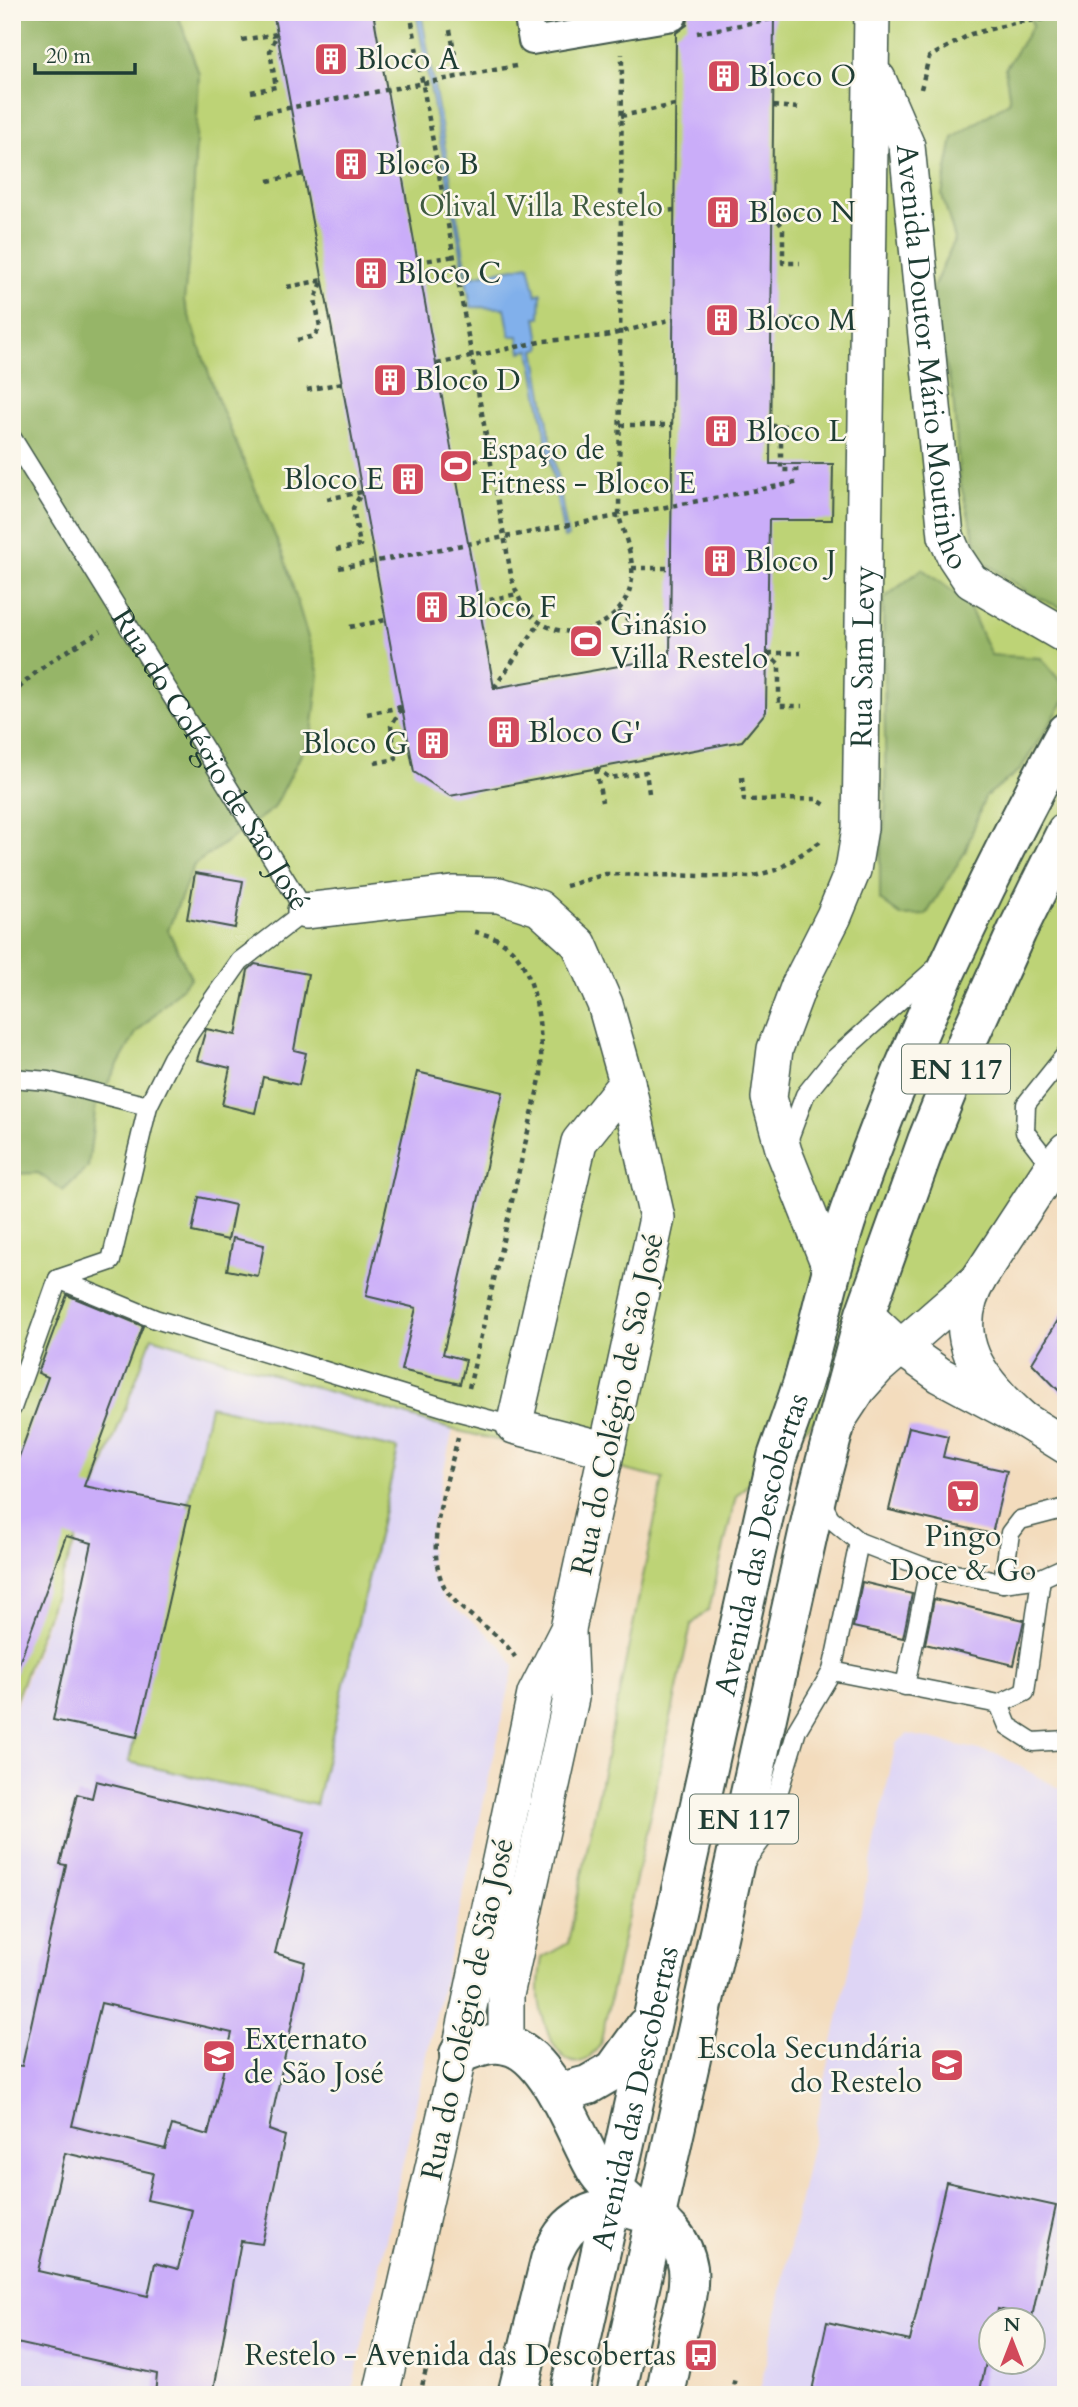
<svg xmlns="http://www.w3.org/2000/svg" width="1078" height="2407" font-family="Cardo,serif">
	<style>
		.built { fill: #ded5f5; fill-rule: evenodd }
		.green { fill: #bdd376; stroke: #6e8855; stroke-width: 2 }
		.forest { fill: #96b567; stroke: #5a794e; stroke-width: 2 }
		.water { fill: #81b0eb; stroke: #507690; stroke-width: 2 }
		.building { fill: #caadf9; fill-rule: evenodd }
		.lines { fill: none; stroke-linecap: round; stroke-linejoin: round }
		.service-casing { stroke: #3f5549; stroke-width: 21 }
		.pedestrian-casing { stroke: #3f5549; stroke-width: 30 }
		.minor-casing { stroke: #3f5549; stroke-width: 38 }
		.primary-casing { stroke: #3f5549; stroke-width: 42 }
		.path { stroke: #3f5549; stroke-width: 4.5; stroke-dasharray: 5 5; stroke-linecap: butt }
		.service { stroke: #fff; stroke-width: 18 }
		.pedestrian { stroke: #fff; stroke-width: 26 }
		.minor { stroke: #fff; stroke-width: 35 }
		.primary { stroke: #fff; stroke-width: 38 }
		.labels { text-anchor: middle; stroke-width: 5; stroke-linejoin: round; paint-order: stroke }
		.shield { fill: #fbf7ec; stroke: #61756b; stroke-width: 2 }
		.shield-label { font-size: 28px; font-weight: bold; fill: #1f3d34 }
		.poi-label { font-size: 30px; fill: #1f3d34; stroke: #fbf7ec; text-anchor: start }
		.park-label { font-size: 30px; fill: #3f5b41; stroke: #fbf7ec }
		.street-label { font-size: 30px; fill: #1f3d34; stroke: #fbf7ec }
	</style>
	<rect width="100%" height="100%" fill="#fbf7ec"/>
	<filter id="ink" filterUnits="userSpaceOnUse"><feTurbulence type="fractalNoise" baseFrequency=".0143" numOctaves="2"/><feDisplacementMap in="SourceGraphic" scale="14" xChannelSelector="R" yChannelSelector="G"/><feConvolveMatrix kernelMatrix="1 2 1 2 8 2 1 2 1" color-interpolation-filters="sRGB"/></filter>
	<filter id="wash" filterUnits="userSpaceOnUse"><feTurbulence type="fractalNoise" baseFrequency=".00686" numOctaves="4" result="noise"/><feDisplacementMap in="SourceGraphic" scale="28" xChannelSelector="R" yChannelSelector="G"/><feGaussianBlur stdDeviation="1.57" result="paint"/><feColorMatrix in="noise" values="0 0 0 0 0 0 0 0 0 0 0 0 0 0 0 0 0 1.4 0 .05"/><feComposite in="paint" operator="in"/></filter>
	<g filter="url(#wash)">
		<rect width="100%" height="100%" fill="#f3dcbd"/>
		<!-- built -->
		<path class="built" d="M155,1332L453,1429L429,1538L430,1573L445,1601L479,1626L503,1648L514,1666L351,2395H12V1717Z
			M908,1734L997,1754L1066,1792V2395H759L896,1743ZM990,2320H1032V2362H990Z"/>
		<!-- green -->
		<path class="green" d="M12,12H1066V1161L1007,1234L736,1496L709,1609L691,1625L600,2045C571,2087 550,2044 542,2014C537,1996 539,1975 542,1958L568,1943L663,1479L450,1429L152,1337L12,1710Z
			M210,1406L398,1449L316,1805L129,1762Z"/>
		<!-- forest -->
		<path class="forest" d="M12,12H177L199,74L192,227L184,301L218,400L284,557L319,674L312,733L274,808L194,865L168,930L191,978L136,1033L96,1104L88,1167L63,1191L38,1173L12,1174Z
			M1027,12H1066V610L1032,595L980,559L960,482L953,395L939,337L933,288L955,239L942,195L953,138L1010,101L1005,69L1033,25Z
			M922,569L967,602L991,655L1041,658L1066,688V698L1020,770L985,797L965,852L926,915L902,916L880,900V861L886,805L883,599Z"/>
		<!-- water -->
		<path class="water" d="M416,12H421L468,277L529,265L536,295L541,293L540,317H536L541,348L535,350L568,537L564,538L530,350L521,352L518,336H510L505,308L471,307Z"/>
		<g id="blocks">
			<!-- building -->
			<path class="building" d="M273,12H373L494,688L670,657L676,33L687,25L689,12H774L770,464H833L832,520H769L766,712L742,741L450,796L414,772Z
				M195,873L243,881L235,928L187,919Z
				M255,964L308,974L294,1050L306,1053L299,1085L263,1077L255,1113L222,1105L230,1068L197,1060L206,1029L236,1035L248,970Z
				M417,1072L503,1092L443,1354L466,1360L460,1384L401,1370L416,1308L366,1296Z
				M199,1197L235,1205L228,1240L192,1232Z
				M233,1238L264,1245L258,1276L227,1270Z
				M67,1295L143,1326L84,1486L190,1507L137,1737L53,1720L92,1543L66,1536L15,1674H12V1476L48,1377L38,1373Z
				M1066,1307V1398L1032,1363Z
				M909,1427L948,1436L943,1457L1007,1471L992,1534L889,1510Z
				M862,1582L912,1594L903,1638L853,1627Z
				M934,1599L1024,1620L1014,1665L925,1644Z
				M96,1781L305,1832L275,1953L305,1962L269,2130L285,2136L262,2244L241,2241L213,2395H155L157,2374L12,2342V2065L22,2066L66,1865L60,1864L77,1794L92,1798ZM101,2003L232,2033L208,2135L172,2125L165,2149L72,2126ZM65,2153L153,2173L147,2200L192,2210L178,2269L155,2263L148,2296L38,2271Z
				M946,2182L1056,2206L1032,2317L998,2309L996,2320H990V2344L979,2395H811L827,2322L910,2341Z"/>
		</g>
	</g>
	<g filter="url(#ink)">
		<use href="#blocks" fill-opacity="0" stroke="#3f5549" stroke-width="2"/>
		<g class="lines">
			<!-- service casing -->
			<g class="service-casing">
				<g id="service">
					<path id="s1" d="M12,438L305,911L240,961L172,1058L148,1106L111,1261L58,1279L12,1408"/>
					<path d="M12,1078L48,1081L148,1106"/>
					<path d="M786,1146L805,1095L834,1059L937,967"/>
					<path d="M1052,1167L1025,1132L1026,1104L1066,1054"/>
					<path d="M58,1279L155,1319L456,1411L514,1426"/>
					<path d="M821,1501L830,1518L859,1542L929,1569L1003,1583L1041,1578L1061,1569L1066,1570"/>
					<path d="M1003,1583L1010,1533L1020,1520L1066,1508"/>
					<path d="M832,1671L859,1542"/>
					<path d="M905,1686L929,1569"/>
					<path d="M999,1704L1008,1726L1033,1742L1066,1740"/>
					<path d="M745,1862L766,1834L797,1730L832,1671L999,1704L1025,1692L1041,1578"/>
				</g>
			</g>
			<!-- pedestrian casing -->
			<g class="pedestrian-casing">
				<path id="pedestrian" d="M527,12L532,41L673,17V12"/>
			</g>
			<!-- minor casing -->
			<g class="minor-casing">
				<g id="minor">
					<path id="s2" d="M878,79L907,146L946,536L955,557L971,581L1066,636"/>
					<path d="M305,911L454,894L499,895L539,908L579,944L605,1004L627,1082L657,1218L568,1629L535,1694L459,2054L381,2395"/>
					<path id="s3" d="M831,1270L784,1152L769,1098L775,1049L799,985L834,916L853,870L860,828L872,12"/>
					<path d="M865,1314L899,1346L940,1375L1024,1420L1066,1446"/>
					<path d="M840,1417L859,1388L877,1368L978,1280"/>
					<path d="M1024,1420C981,1382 944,1336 980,1277L1052,1167L1066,1150"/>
					<path d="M607,1450L514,1426L579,1142L627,1082"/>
					<path d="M506,2045V1995L571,1698L568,1632"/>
				</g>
			</g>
			<!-- primary casing -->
			<g class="primary-casing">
				<g id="primary">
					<path d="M459,2054C474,2048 490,2041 506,2045C548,2052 575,2134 595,2168C603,2182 616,2192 628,2202"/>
					<path d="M557,2093L588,2085L614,2070L645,2027"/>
					<path d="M517,2395L550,2260C556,2247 561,2234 573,2224C614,2189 680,2214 688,2268C690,2287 684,2308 679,2326C674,2349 670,2372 665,2395"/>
					<path id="s4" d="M569,2395L777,1457C787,1428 798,1400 806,1371C821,1316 832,1260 851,1207C908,1042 983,885 1066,732"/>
					<path d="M616,2395L817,1493L865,1314L927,1141L970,1035L1017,931L1066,832"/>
				</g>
			</g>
			<!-- path -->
			<path class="path" d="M410,12L415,38
				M374,16L396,12
				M450,30L457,65
				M697,33L798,14
				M242,40L277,34
				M416,47L512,580C517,594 522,607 533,617C566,647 621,628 631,585C636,562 625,538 619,516L622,54
				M921,89L929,57L971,34L1018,22L1066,17
				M251,92L276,87L270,51L277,34
				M773,106L799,108
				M256,114L516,66
				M621,116L675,105
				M402,169L438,163
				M268,181L304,174
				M772,213L783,227V263H800
				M773,213L799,214
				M620,215L674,210
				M418,262L455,256
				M287,287L323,280
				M771,320L800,319
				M297,340L315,336L320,327L315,299L323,280
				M437,364L544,341L605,336L673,319
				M307,390L342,383
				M620,425H672
				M770,426L781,441V470H800
				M771,426H800
				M455,467L491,455
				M327,499L362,492
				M336,550L360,545L353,508L362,492
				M339,568L800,482
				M632,568H671
				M768,568L801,567
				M480,602L517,594
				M618,611L643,633
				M350,627L386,620
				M585,632L587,649
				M767,653L779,664V706H802
				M768,653H801
				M494,688L540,622
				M12,696C35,668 70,649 101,631
				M367,714L401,707
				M375,763L396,759L391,726L402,707
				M596,768L610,778L646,772L649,793
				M596,769L602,802
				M742,777L744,800L816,799L827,806
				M566,886L606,874L751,877L779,869L823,840
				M469,1388L541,1075C542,1036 540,966 502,942C493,936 481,933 470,931
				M458,1437C448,1482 419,1554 449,1594C467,1618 498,1630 515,1657
				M420,2395L427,2365H423
				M731,2395L735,2378"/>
			<!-- service -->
			<use href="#service" class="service"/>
			<!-- pedestrian -->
			<use href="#pedestrian" class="pedestrian"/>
			<!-- minor -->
			<use href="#minor" class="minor"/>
			<!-- primary -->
			<use href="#primary" class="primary"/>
		</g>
	</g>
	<!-- icons -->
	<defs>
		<g id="building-square" transform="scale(1.75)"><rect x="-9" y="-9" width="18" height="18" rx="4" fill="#d1495b" stroke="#fbf7ec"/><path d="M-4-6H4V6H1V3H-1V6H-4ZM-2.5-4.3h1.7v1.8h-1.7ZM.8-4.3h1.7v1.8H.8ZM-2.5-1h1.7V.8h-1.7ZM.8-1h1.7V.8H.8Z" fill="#fff"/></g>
		<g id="stadium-square" transform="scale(1.75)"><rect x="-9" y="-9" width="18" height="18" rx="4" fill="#d1495b" stroke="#fbf7ec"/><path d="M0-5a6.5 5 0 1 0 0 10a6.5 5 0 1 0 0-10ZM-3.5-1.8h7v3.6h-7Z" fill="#fff"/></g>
		<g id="supermarket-square" transform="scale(1.75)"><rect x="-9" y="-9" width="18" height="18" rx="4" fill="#d1495b" stroke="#fbf7ec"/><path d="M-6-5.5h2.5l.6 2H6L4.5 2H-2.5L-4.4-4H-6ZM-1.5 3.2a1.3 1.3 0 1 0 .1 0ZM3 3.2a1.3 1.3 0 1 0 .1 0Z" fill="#fff"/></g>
		<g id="school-square" transform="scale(1.75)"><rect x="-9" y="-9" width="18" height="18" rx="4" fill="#d1495b" stroke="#fbf7ec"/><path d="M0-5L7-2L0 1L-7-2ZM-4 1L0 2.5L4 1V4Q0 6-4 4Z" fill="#fff"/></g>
		<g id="bus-square" transform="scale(1.75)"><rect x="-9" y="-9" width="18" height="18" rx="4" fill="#d1495b" stroke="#fbf7ec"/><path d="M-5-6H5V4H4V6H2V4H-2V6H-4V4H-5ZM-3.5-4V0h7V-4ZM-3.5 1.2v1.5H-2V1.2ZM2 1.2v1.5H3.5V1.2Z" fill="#fff"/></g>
	</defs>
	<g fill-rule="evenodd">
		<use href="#building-square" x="331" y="59"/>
		<use href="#building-square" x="724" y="76"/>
		<use href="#building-square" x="351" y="164"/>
		<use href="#building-square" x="723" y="212"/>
		<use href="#building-square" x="371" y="273"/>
		<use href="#building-square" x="722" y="320"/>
		<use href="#building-square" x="390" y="380"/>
		<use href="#building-square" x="721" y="431"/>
		<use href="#stadium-square" x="456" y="466"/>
		<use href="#building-square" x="408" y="479"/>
		<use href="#building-square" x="720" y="561"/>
		<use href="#building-square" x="432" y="607"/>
		<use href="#stadium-square" x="586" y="641"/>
		<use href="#building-square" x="504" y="732"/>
		<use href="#building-square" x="433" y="743"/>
		<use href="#supermarket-square" x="963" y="1496"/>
		<use href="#school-square" x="219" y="2056"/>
		<use href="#school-square" x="947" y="2065"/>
		<use href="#bus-square" x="701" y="2355"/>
	</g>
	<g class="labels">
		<!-- shield labels -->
		<g class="shield">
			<rect x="902" y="1044.5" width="108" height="49" rx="5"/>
			<rect x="690" y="1794.5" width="108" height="49" rx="5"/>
		</g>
		<g class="shield-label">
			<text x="956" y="1079">EN 117</text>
			<text x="744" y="1829">EN 117</text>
		</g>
		<!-- poi labels -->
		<g class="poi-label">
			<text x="356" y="69">Bloco A</text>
			<text x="748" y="86">Bloco O</text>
			<text x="376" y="174">Bloco B</text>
			<text x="748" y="222">Bloco N</text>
			<text x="396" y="283">Bloco C</text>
			<text x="746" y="330">Bloco M</text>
			<text x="414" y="390">Bloco D</text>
			<text x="746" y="441">Bloco L</text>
			<text x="480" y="459">Espaço de<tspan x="480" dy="34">Fitness - Bloco E</tspan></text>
			<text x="384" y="489" text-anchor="end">Bloco E</text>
			<text x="744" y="571">Bloco J</text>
			<text x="457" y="617">Bloco F</text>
			<text x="610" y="634">Ginásio<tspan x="610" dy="34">Villa Restelo</tspan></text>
			<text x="528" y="742">Bloco G'</text>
			<text x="408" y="753" text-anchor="end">Bloco G</text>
			<text x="963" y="1546" text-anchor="middle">Pingo<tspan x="963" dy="34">Doce &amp; Go</tspan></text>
			<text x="244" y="2049">Externato<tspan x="244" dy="34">de São José</tspan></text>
			<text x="922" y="2058" text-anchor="end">Escola Secundária<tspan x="922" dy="34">do Restelo</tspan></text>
			<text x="676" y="2365" text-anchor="end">Restelo - Avenida das Descobertas</text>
		</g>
		<!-- park labels -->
		<g class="park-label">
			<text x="541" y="216">Olival Villa Restelo</text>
		</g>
		<!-- street labels -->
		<g class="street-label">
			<text dy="10" stroke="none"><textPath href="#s2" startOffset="285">Avenida Doutor Mário Moutinho</textPath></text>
			<text dy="10" stroke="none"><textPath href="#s3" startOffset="642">Rua Sam Levy</textPath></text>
			<text dy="10" stroke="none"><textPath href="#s1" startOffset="378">Rua do Colégio de São José</textPath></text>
			<text transform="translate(617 1404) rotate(-78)" y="10">Rua do Colégio de São José</text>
			<text dy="10" stroke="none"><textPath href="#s4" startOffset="872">Avenida das Descobertas</textPath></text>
			<text transform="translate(467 2009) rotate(-78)" y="10">Rua do Colégio de São José</text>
			<text dy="10" stroke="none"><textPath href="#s4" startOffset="304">Avenida das Descobertas</textPath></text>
		</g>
	</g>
	<!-- margin -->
	<rect width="1078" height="2407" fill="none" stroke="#fbf7ec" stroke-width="42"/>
	<!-- north arrow -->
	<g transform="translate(1012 2341)"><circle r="33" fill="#fbf7ec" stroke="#a3ada2" stroke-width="2"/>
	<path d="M0-5L12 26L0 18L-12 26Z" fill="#d1495b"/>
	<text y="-10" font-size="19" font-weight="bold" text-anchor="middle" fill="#1f3d34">N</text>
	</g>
	<!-- scale -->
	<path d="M35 63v10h100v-10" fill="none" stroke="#1f3d34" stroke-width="3.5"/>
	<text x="46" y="63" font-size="21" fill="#1f3d34" stroke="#fbf7ec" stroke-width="5" paint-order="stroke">20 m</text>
</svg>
